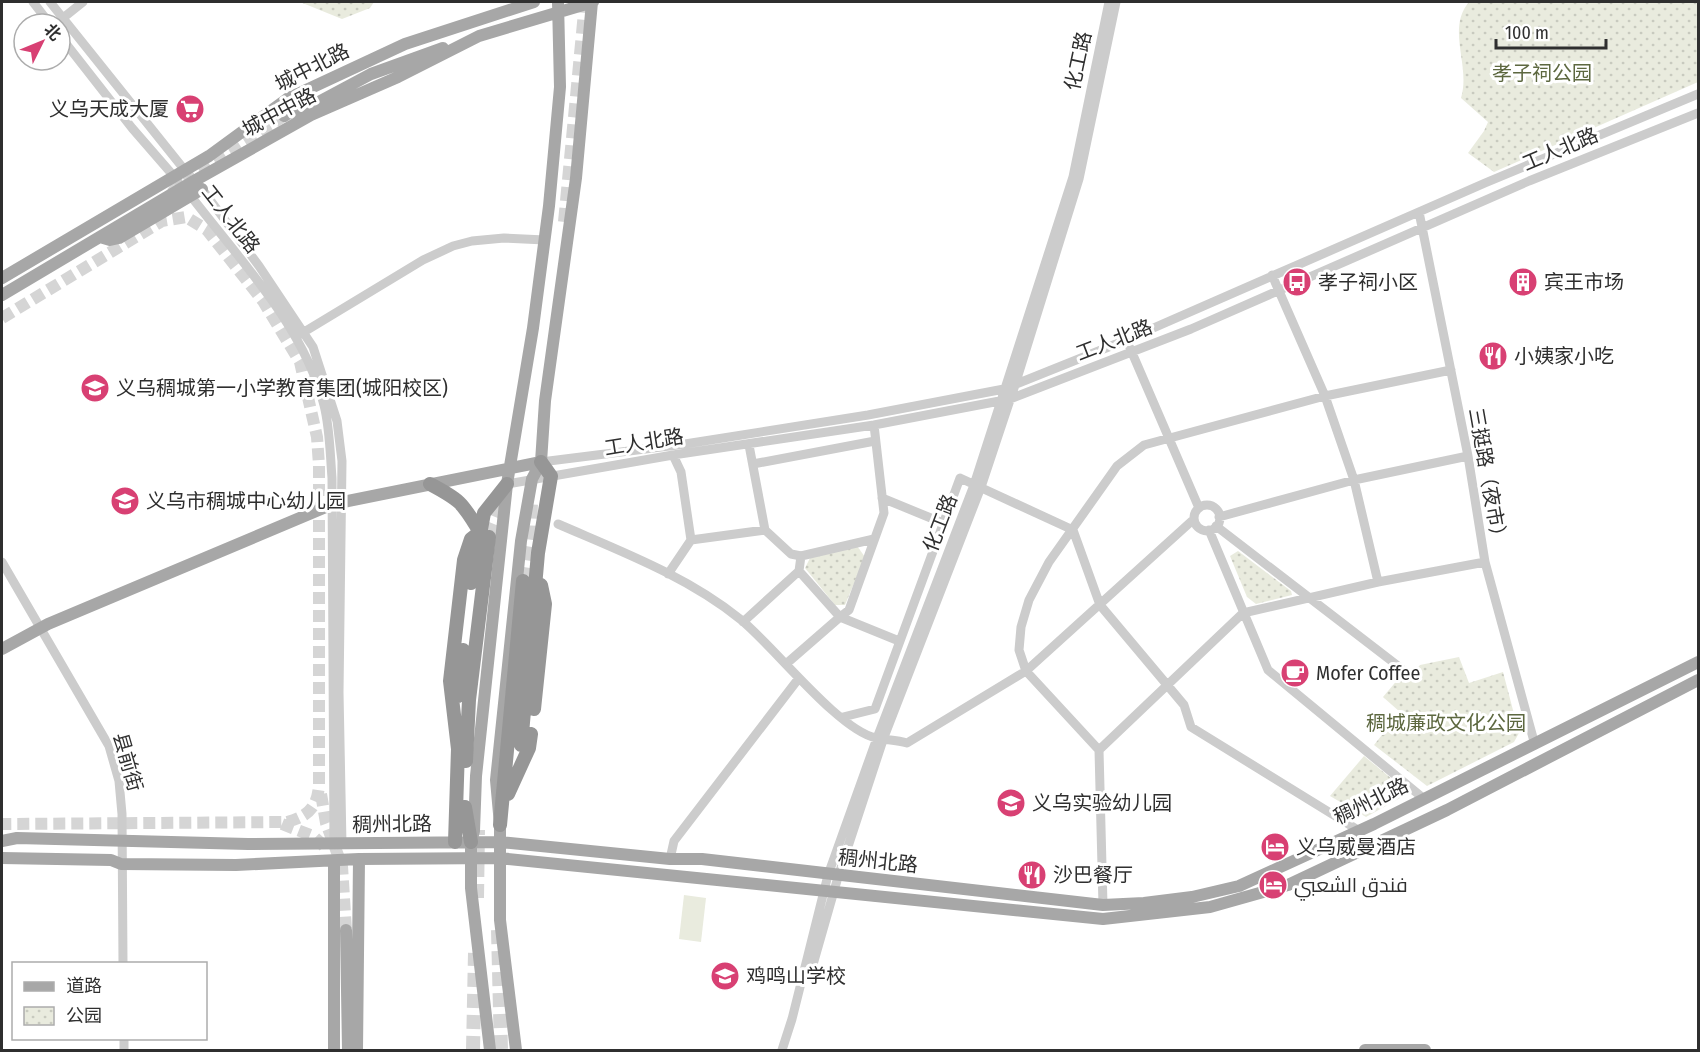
<svg xmlns="http://www.w3.org/2000/svg" width="1700" height="1052" font-family="'Fira Sans Condensed',Cairo,'Noto Sans SC',sans-serif">
	<style>
		.green { fill: #e9ebde }
		.park { fill: url(#park-dots) }
		.lines { fill: none; stroke-linecap: round; stroke-linejoin: round }
		.major-tunnel { stroke: #d5d5d5; stroke-width: 12; stroke-dasharray: 12 6; stroke-linecap: butt }
		.highway-tunnel { stroke: #d5d5d5; stroke-width: 14; stroke-dasharray: 14 7; stroke-linecap: butt }
		.minor { stroke: #ccc; stroke-width: 9 }
		.major { stroke: #a7a7a7; stroke-width: 12 }
		.highway { stroke: #969696; stroke-width: 14 }
		.labels { text-anchor: middle; stroke-width: 6; stroke-linejoin: round; paint-order: stroke }
		.street-label { font-size: 20px; fill: #2f2f2f; stroke: #fff }
		.park-label { font-size: 20px; fill: #5d6840; stroke: #fff }
		.poi-label { font-size: 20px; fill: #2f2f2f; stroke: #fff; text-anchor: start }
	</style>
	<defs>
		<pattern id="park-dots" width="8" height="8" patternUnits="userSpaceOnUse" patternTransform="scale(1.5)"><rect width="8" height="8" fill="#e9ebde"/><path d="M2 2h.1M6 6h.1" fill="none" stroke="#c8cabf" stroke-width="1.8" stroke-linecap="round"/></pattern>
	</defs>
	<rect width="100%" height="100%" fill="#fff"/>
	<!-- green -->
	<path class="green" d="M684,895L706,898L701,942L679,939Z"/>
	<!-- park -->
	<path class="park" d="M300,2H374L370,8L342,19Z
		M1469,2H1698V82L1494,172L1468,153L1484,131L1488,122L1461,98C1471,66 1446,29 1469,2Z
		M857,546L865,557L845,605H835L805,568L811,556Z
		M1238,551L1291,591L1292,595L1256,604L1247,597L1230,556Z
		M1459,657L1469,683L1503,672L1519,733L1514,742L1427,786L1374,745L1400,712L1383,697L1399,678L1405,682L1420,665Z
		M1364,756L1409,793L1366,817L1330,796Z"/>
	<g class="lines">
		<!-- major-tunnel -->
		<path class="major-tunnel" d="M172,193L183,179L284,116
			M2,318L162,221L186,217L207,230L263,301L300,362L317,437L319,465V786C317,808 308,816 287,822L2,824
			M321,794L326,823L342,866L346,930
			M282,824L313,836L326,848"/>
		<!-- highway-tunnel -->
		<path class="highway-tunnel" d="M565,222L586,2
			M489,537L504,500
			M523,581L530,533L531,503
			M477,898L478,830
			M498,930L501,1050
			M473,1050L475,953"/>
		<!-- minor -->
		<path class="minor" d="M33,2L50,24
			M50,2L187,173
			M63,18L83,2
			M60,36L132,128L178,181
			M199,185L259,266L313,347L337,421L342,461L339,692L342,844
			M187,191C237,257 303,324 324,405C330,429 330,453 332,478L334,844
			M1419,212L1468,456L1485,562L1535,745
			M1272,275L1325,396L1354,480L1378,582
			M299,335L423,260L453,246L472,241L504,238L545,240
			M1130,348L1199,508
			M874,425L884,513L849,610L840,617L899,641
			M749,445L765,530L791,554L801,556
			M673,455L681,472L691,540
			M541,462L685,444L868,415L1004,389L1126,340L1485,183L1698,94
			M753,464L875,441
			M507,484L673,455L874,425L1010,399L1191,329L1529,181L1698,113
			M882,498L943,523
			M1194 518a13 13 0 1 1 26 0a13 13 0 1 1-26 0Z
			M1219,517L1354,480L1468,456
			M558,524C620,551 687,576 740,619C773,645 838,730 876,738C886,740 897,740 907,743L1026,671L1194,519
			M1216,526L1402,669
			M1209,530L1268,670L1423,798
			M2,562L109,746L119,781L122,814L123,964
			M799,571L801,556L874,539
			M668,574L691,540L765,530
			M743,622L799,571L840,617L786,664
			M843,717L875,709L960,478L1073,530L1100,605L1184,705L1191,727L1358,830
			M1099,750L1026,671L1019,650L1021,627L1029,600L1049,562L1117,466L1144,445L1325,396L1451,370
			M670,859L674,841L799,678
			M1103,905L1099,750L1243,613L1378,582L1485,562
			M812,968L838,877L884,737L981,487L1015,385L1079,179L1116,2
			M124,1038V1050
			M782,1050L792,1019L828,875L877,738L974,485L1073,177L1109,2"/>
		<!-- major -->
		<path class="major" d="M298,113L371,74L443,48
			M284,116L304,104
			M100,237L110,240L119,238L202,189
			M2,278L209,156L287,99L405,44L534,2
			M2,295L194,181L311,115L398,77L479,36L593,2
			M2,649L48,624L333,504L541,462
			M2,841L17,838L248,844L501,842L670,859H702L1103,905L1144,903L1192,897L1239,886L1374,824L1698,662
			M2,858L111,860L121,864L236,865L359,859L499,858L1103,919L1210,907L1288,885L1447,810L1698,680
			M334,861V1050
			M346,930L348,1050
			M357,1050L359,859
			M490,1050L471,888V842L474,831L476,776L507,484L533,328L549,206L560,87L558,2
			M516,1050L500,920V825L496,780L521,541L532,479L541,462L545,401L576,178L592,2
			M1365,1050H1425"/>
		<!-- highway -->
		<path class="highway" d="M430,484C462,501 462,503 480,532L471,539L464,560L450,681L458,749L455,842
			M471,583L484,513L507,484
			M458,696L463,650
			M534,709L545,604L541,585
			M521,745L538,553L551,476L541,462
			M466,761L469,700L489,537
			M508,794L529,748L531,734
			M465,807L471,842
			M500,825L523,581"/>
	</g>
	<!-- icons -->
	<defs>
		<g id="supermarket-disc" transform="scale(1.5)"><circle r="9.5" fill="#d84073" stroke="#fff"/><path d="M-6-5.5h2.5l.6 2H6L4.5 2H-2.5L-4.4-4H-6ZM-1.5 3.2a1.3 1.3 0 1 0 .1 0ZM3 3.2a1.3 1.3 0 1 0 .1 0Z" fill="#fff"/></g>
		<g id="bus-disc" transform="scale(1.5)"><circle r="9.5" fill="#d84073" stroke="#fff"/><path d="M-5-6H5V4H4V6H2V4H-2V6H-4V4H-5ZM-3.5-4V0h7V-4ZM-3.5 1.2v1.5H-2V1.2ZM2 1.2v1.5H3.5V1.2Z" fill="#fff"/></g>
		<g id="building-disc" transform="scale(1.5)"><circle r="9.5" fill="#d84073" stroke="#fff"/><path d="M-4-6H4V6H1V3H-1V6H-4ZM-2.5-4.3h1.7v1.8h-1.7ZM.8-4.3h1.7v1.8H.8ZM-2.5-1h1.7V.8h-1.7ZM.8-1h1.7V.8H.8Z" fill="#fff"/></g>
		<g id="restaurant-disc" transform="scale(1.5)"><circle r="9.5" fill="#d84073" stroke="#fff"/><path d="M-5-6h1v4h1v-4h1v4h1v-4h1v5L-1.5 .5V6h-2V.5L-5-1ZM5-6V6H3V1.5H1.5Q1.5-4 5-6Z" fill="#fff"/></g>
		<g id="school-disc" transform="scale(1.5)"><circle r="9.5" fill="#d84073" stroke="#fff"/><path d="M0-5L7-2L0 1L-7-2ZM-4 1L0 2.5L4 1V4Q0 6-4 4Z" fill="#fff"/></g>
		<g id="cafe-disc" transform="scale(1.5)"><circle r="9.5" fill="#d84073" stroke="#fff"/><path d="M-5.5-4.5H6V0H3Q3 3.5 0 3.5H-2.5Q-5.5 3.5-5.5 0ZM3-3.2v2h1.7v-2ZM-6 4.5H4V6H-6Z" fill="#fff"/></g>
		<g id="hotel-disc" transform="scale(1.5)"><circle r="9.5" fill="#d84073" stroke="#fff"/><path d="M-6-4.5h1.5V1H6V5H4.5V3h-9V5H-6ZM-4 0a1.8 1.8 0 1 1 3.6 0ZM.5 0V-2.5h3Q6-2.5 6 0Z" fill="#fff"/></g>
	</defs>
	<g fill-rule="evenodd">
		<use href="#supermarket-disc" x="190" y="109"/>
		<use href="#bus-disc" x="1297" y="282"/>
		<use href="#building-disc" x="1523" y="282"/>
		<use href="#restaurant-disc" x="1493" y="356"/>
		<use href="#school-disc" x="95" y="388"/>
		<use href="#school-disc" x="125" y="501"/>
		<use href="#cafe-disc" x="1295" y="673"/>
		<use href="#school-disc" x="1011" y="803"/>
		<use href="#hotel-disc" x="1275" y="847"/>
		<use href="#restaurant-disc" x="1032" y="875"/>
		<use href="#hotel-disc" x="1273" y="885"/>
		<use href="#school-disc" x="725" y="976"/>
	</g>
	<g class="labels">
		<!-- street labels -->
		<g class="street-label">
			<text transform="translate(1078 61) rotate(-78)" y="7">化工路</text>
			<text transform="translate(312 67) rotate(-27)" y="7">城中北路</text>
			<text transform="translate(279 112) rotate(-28)" y="7">城中中路</text>
			<text transform="translate(1560 149) rotate(-23)" y="7">工人北路</text>
			<text transform="translate(231 219) rotate(52)" y="7">工人北路</text>
			<text transform="translate(1114 340) rotate(-21)" y="7">工人北路</text>
			<text transform="translate(644 442) rotate(-9)" y="7">工人北路</text>
			<text transform="translate(1488 477) rotate(80)" y="7">三挺路（夜市）</text>
			<text transform="translate(940 523) rotate(-69)" y="7">化工路</text>
			<text transform="translate(128 762) rotate(74)" y="7">县前街</text>
			<text transform="translate(1371 801) rotate(-26)" y="7">稠州北路</text>
			<text transform="translate(392 824) rotate(-1)" y="7">稠州北路</text>
			<text transform="translate(878 861) rotate(6)" y="7">稠州北路</text>
		</g>
		<!-- park labels -->
		<g class="park-label">
			<text x="1542" y="80">孝子祠公园</text>
			<text x="1446" y="730">稠城廉政文化公园</text>
		</g>
		<!-- poi labels -->
		<g class="poi-label">
			<text x="169" y="116" text-anchor="end">义乌天成大厦</text>
			<text x="1318" y="289">孝子祠小区</text>
			<text x="1544" y="289">宾王市场</text>
			<text x="1514" y="363">小姨家小吃</text>
			<text x="116" y="395">义乌稠城第一小学教育集团(城阳校区)</text>
			<text x="146" y="508">义乌市稠城中心幼儿园</text>
			<text x="1316" y="680">Mofer Coffee</text>
			<text x="1032" y="810">义乌实验幼儿园</text>
			<text x="1296" y="854">义乌威曼酒店</text>
			<text x="1053" y="882">沙巴餐厅</text>
			<text x="1294" y="892">فندق الشعبي</text>
			<text x="746" y="983">鸡鸣山学校</text>
		</g>
	</g>
	<!-- border -->
	<rect width="1700" height="1052" fill="none" stroke="#2f2f2f" stroke-width="6"/>
	<!-- legend -->
	<rect x="12" y="962" width="195" height="78" fill="#ffffff" stroke="#acacac" stroke-width="1.5"/>
	<rect x="24" y="982" width="30" height="9" fill="#a7a7a7" stroke="#acacac" stroke-width="1.5"/>
	<text x="66" y="992" font-size="18" fill="#2f2f2f">道路</text>
	<rect x="24" y="1007" width="30" height="18" fill="url(#park-dots)" stroke="#acacac" stroke-width="1.5"/>
	<text x="66" y="1022" font-size="18" fill="#2f2f2f">公园</text>
	<!-- north arrow -->
	<g transform="translate(42 42) rotate(47)"><circle r="28" fill="#ffffff" stroke="#acacac" stroke-width="1.5"/>
	<path d="M0-4.5L10 22L0 15L-10 22Z" fill="#d84073"/>
	<text y="-9" font-size="16" font-weight="bold" text-anchor="middle" fill="#2f2f2f">北</text>
	</g>
	<!-- scale -->
	<path d="M1496 39v9h110v-9" fill="none" stroke="#2f2f2f" stroke-width="3"/>
	<text x="1505" y="39" font-size="18" fill="#2f2f2f" stroke="#ffffff" stroke-width="4.5" paint-order="stroke">100 m</text>
</svg>
